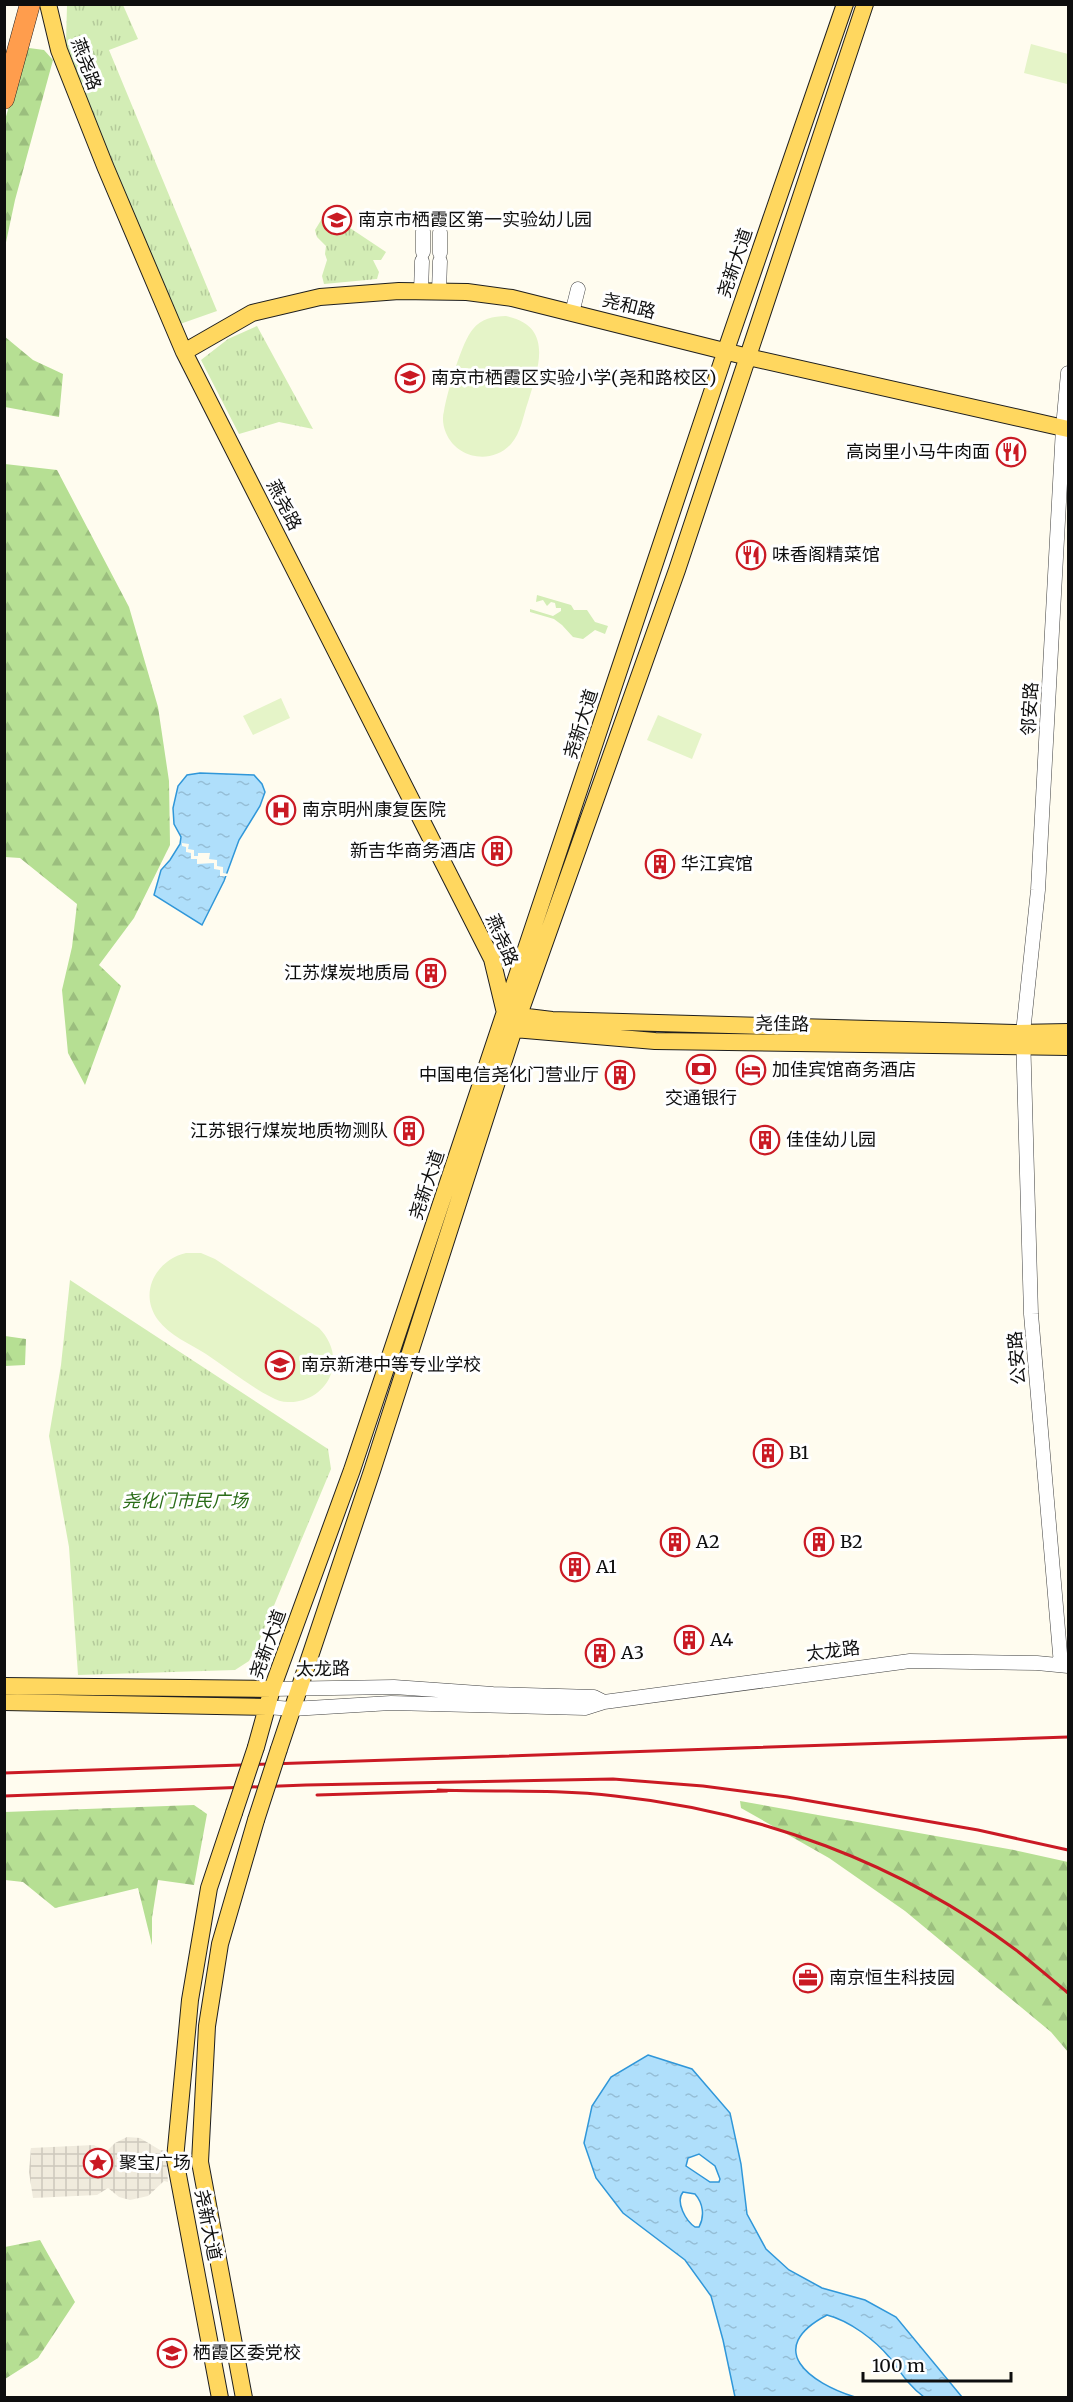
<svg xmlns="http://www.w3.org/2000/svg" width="1073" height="2402" font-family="Merriweather,'Noto Sans SC',serif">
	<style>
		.grass { fill: url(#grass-tufts) }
		.forest { fill: url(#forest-firs) }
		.garden { fill: #d3edb5 }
		.pitch { fill: #e5f4c8 }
		.plaza { fill: url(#plaza-grid) }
		.water { fill: url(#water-ripples); stroke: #3097d9; stroke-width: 1.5; fill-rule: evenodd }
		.pier { fill: #fffcef }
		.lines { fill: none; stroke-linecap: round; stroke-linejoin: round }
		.minor-casing { stroke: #414141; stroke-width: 15 }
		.major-casing { stroke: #1f1f1f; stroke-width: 18 }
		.highway-casing { stroke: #1f1f1f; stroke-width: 21 }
		.minor { stroke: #fff; stroke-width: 14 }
		.major { stroke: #ffd75f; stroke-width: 16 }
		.highway { stroke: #ff9d4d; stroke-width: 20 }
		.rail { stroke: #ca1a24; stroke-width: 3 }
		.major-bridge-casing { stroke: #1f1f1f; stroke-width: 18; stroke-linecap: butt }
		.major-bridge { stroke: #ffd75f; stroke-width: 16 }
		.labels { text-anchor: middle; stroke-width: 6; stroke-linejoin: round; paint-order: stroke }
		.street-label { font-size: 18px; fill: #0e0e0e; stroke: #fff }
		.poi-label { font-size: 18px; fill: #0e0e0e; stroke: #fff; text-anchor: start }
		.park-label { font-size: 18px; font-style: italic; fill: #2a6c18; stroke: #fff }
	</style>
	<defs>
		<pattern id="grass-tufts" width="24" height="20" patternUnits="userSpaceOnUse" patternTransform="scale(1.5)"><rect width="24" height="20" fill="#d3edb5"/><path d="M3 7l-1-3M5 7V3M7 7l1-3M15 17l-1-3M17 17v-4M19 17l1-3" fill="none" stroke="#b4ca9a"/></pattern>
		<pattern id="forest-firs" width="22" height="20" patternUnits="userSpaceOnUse" patternTransform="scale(1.5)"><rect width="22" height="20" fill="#b6df93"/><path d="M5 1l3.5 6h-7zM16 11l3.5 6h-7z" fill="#9bbe7e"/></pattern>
		<pattern id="plaza-grid" width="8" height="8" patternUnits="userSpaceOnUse" patternTransform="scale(1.5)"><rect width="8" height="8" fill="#f0ebdd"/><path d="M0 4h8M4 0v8" fill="none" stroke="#cdc8bc"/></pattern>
		<pattern id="water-ripples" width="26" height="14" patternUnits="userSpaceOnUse" patternTransform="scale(1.5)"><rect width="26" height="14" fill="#afdffb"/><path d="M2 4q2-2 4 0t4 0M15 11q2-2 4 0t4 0" fill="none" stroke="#95bed6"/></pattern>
	</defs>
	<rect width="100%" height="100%" fill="#fffcef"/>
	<!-- grass -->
	<path class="grass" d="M67,5H123L138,39L109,50L217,311L180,324L86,99L66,44Z
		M326,212L386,252L381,260H373L379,272L377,279L324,284L322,276L327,260L325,254L326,246L317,237L315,230Z
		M257,326L313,429L279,422L239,434L201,360L228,339Z
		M70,1280L328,1449L331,1469L260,1639L249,1661L235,1670L78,1675L69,1547L49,1436L61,1365Z"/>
	<!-- forest -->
	<path class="forest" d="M29,48L44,50L53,60L15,200L5,247V120L23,57Z
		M4,336L33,360L63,374L59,417L5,407Z
		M5,464L57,470L129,607L158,707L169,781L170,845L134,918L99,965L121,986L85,1085L68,1053L62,990L72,947L77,904L20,858L5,857Z
		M5,1336L26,1339L25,1365L5,1366Z
		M740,1801L1014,1850L1068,1862V2052L1051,2032L905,1911L829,1858L741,1808Z
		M194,1805L207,1814L194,1885L158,1880L152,1918V1945L138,1888L55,1908L23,1882L5,1880V1812Z
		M40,2240L75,2302L38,2358L5,2379V2247Z"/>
	<!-- garden -->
	<path class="garden" d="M537,595L571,605L574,610H587L595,622L608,626L605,634L595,630L583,639L573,637L562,625L554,619L530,612V609L553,616L561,611V608H556L555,603L551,602L547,606L543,600L536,602Z"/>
	<!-- pitch -->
	<path class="pitch" d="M1031,44L1068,54L1067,84L1024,73Z
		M506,316C555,326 538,369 528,402C523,416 521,433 511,444C492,465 457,459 446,433C443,426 442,418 444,411C447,393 462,341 473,329C481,319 493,316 506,316Z
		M281,698L290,718L253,735L243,716Z
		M658,715L702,734L692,759L647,740Z
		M186,1253H201L215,1259L319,1328C331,1340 337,1357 331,1374C325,1391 307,1403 288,1402C282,1402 276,1400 271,1397C248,1385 227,1368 206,1354C190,1344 169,1335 158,1320C138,1293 156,1260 186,1253Z"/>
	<!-- plaza -->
	<path class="plaza" d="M127,2137L140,2138L160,2150L166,2151L168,2182L164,2181L148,2196L130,2200L119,2197L108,2188L97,2195L33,2198L29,2172L31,2148L94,2145L106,2152L115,2143Z"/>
	<!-- water -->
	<path class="water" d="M200,773L254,775L262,784L265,792L260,806L239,840L224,881L202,925L154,895L161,870L170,860L180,844L181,837L174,824L173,808L178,786L187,775Z
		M648,2055L692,2069L730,2113L741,2164L747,2214L766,2249L789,2270L822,2288L865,2300L896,2317L962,2397H924C909,2386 901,2373 890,2358C875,2340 850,2321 827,2315C763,2349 810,2383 855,2397H735L723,2340L711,2296L685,2260L623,2213L596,2178L584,2143L592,2106L611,2077ZM699,2154L715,2166L720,2179L719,2182H710L686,2166L688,2158ZM683,2192L695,2194C703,2203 705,2216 699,2227H695C686,2221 675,2202 683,2192Z"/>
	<!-- pier -->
	<path class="pier" d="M182,843L189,844L188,849L194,850V856H198V853H210L209,859L217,860V866L223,867V873L229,874L228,876H220V870L214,869V863L197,864V859H191V853L186,852V847L182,846Z"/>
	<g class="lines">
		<!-- minor casing -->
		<g class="minor-casing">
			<path id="minor" d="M423,252V231
				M440,253V232
				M421,292L422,261
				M439,292L440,261
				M572,313L578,289
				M1061,1665L1031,1314L1023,1033L1038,890L1063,428L1068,373
				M272,1689L394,1687L493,1694L594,1697L604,1702
				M267,1707L292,1709L391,1703L585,1708L604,1702L910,1661L1037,1663L1068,1666"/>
		</g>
		<!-- major casing -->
		<g class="major-casing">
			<path id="major" d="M48,4L59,50L105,166L184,352L492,959L505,1013L514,1029L655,1041L1068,1047
				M184,352L252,313L320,297L399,291L467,292L512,298L748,357L1068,429
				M509,1013L519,1016L552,1020L1015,1033L1068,1032
				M4,1686L272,1689
				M4,1702L267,1707
				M256,1747L272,1689L352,1470L726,350L845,4
				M279,1749L372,1471L514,1029L677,570L865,4
				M220,2398L175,2159L190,2000L209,1888L234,1813
				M244,2398L200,2162L207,2026L220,1944L256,1820"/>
		</g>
		<!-- highway casing -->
		<g class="highway-casing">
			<path id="highway" d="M4,99L30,4"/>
		</g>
		<!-- minor -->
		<use href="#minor" class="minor"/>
		<!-- major -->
		<use href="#major" class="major"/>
		<!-- highway -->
		<use href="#highway" class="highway"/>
		<!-- rail -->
		<path class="rail" d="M4,1773L1068,1737
			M438,1790C497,1792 556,1789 615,1796C759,1811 900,1863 1016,1950C1034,1964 1051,1979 1068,1993
			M317,1795L447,1791
			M4,1796L306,1785L613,1779L703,1786L787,1797L978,1830L1068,1850"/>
		<!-- major-bridge casing -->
		<g class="major-bridge-casing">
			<path id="major-bridge" d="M234,1813L256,1747
				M256,1820L279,1749"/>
		</g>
		<!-- major-bridge -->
		<use href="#major-bridge" class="major-bridge"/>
	</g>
	<!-- icons -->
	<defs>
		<g id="school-ring" transform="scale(1.5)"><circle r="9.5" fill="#fff" stroke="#ca1a24" stroke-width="1.5"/><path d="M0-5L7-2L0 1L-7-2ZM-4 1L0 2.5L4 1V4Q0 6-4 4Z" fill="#ca1a24"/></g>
		<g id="restaurant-ring" transform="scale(1.5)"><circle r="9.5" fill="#fff" stroke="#ca1a24" stroke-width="1.5"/><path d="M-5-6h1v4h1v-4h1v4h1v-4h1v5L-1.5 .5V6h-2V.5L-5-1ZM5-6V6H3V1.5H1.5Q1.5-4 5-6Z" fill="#ca1a24"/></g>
		<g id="hospital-ring" transform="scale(1.5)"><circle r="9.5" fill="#fff" stroke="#ca1a24" stroke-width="1.5"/><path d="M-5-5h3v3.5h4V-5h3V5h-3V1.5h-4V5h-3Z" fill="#ca1a24"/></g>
		<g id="building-ring" transform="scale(1.5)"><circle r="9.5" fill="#fff" stroke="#ca1a24" stroke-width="1.5"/><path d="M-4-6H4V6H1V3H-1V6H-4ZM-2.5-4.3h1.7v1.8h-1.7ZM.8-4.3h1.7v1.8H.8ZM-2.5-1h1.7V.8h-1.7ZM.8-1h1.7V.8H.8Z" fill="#ca1a24"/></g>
		<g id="bank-ring" transform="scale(1.5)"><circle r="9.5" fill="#fff" stroke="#ca1a24" stroke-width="1.5"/><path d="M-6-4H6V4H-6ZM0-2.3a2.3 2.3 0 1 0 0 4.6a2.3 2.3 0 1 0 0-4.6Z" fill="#ca1a24"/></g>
		<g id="hotel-ring" transform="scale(1.5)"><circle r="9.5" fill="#fff" stroke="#ca1a24" stroke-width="1.5"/><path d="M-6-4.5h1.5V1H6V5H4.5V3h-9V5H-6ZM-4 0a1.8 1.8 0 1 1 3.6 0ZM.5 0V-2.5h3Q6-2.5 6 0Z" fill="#ca1a24"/></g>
		<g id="office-ring" transform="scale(1.5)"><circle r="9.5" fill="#fff" stroke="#ca1a24" stroke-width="1.5"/><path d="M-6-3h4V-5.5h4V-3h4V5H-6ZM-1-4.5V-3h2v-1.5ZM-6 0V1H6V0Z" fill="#ca1a24"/></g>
		<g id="sight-ring" transform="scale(1.5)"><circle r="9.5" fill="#fff" stroke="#ca1a24" stroke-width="1.5"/><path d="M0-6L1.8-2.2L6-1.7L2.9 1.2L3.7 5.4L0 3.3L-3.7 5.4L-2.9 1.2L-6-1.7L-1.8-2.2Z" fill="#ca1a24"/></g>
	</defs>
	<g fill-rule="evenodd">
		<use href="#school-ring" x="337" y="220"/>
		<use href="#school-ring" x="410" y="378"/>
		<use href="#restaurant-ring" x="1011" y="452"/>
		<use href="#restaurant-ring" x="751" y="555"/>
		<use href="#hospital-ring" x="281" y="810"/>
		<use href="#building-ring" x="497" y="851"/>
		<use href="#building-ring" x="660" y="864"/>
		<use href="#building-ring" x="431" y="973"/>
		<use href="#bank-ring" x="701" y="1069"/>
		<use href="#hotel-ring" x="751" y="1070"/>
		<use href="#building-ring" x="620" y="1075"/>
		<use href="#building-ring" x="409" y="1131"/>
		<use href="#building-ring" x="765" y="1140"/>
		<use href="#school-ring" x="280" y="1365"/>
		<use href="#building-ring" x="768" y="1453"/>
		<use href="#building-ring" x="675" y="1542"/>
		<use href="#building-ring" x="819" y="1542"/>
		<use href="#building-ring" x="575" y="1567"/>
		<use href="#building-ring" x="689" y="1640"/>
		<use href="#building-ring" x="600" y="1653"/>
		<use href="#office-ring" x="808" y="1978"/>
		<use href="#sight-ring" x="98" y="2163"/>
		<use href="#school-ring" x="172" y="2353"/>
	</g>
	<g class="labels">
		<!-- street labels -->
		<g class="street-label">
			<text transform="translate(86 64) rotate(70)" y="6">燕尧路</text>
			<text transform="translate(735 263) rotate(-71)" y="6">尧新大道</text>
			<text transform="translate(629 306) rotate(14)" y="6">尧和路</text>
			<text transform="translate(284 505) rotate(63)" y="6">燕尧路</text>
			<text transform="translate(1030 709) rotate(-87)" y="6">邻安路</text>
			<text transform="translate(581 724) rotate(-72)" y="6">尧新大道</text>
			<text transform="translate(502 940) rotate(67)" y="6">燕尧路</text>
			<text transform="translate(782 1024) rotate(1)" y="6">尧佳路</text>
			<text transform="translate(427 1185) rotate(-71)" y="6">尧新大道</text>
			<text transform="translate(1017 1358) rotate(-95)" y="6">公安路</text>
			<text transform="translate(268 1644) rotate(-70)" y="6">尧新大道</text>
			<text transform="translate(833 1651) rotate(-7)" y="6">太龙路</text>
			<text transform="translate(323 1669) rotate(-1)" y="6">太龙路</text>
			<text transform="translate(208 2225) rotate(79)" y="6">尧新大道</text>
		</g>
		<!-- poi labels -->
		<g class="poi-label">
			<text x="358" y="226">南京市栖霞区第一实验幼儿园</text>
			<text x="431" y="384">南京市栖霞区实验小学(尧和路校区)</text>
			<text x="990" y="458" text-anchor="end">高岗里小马牛肉面</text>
			<text x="772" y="561">味香阁精菜馆</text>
			<text x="302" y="816">南京明州康复医院</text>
			<text x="476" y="857" text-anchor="end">新吉华商务酒店</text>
			<text x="681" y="870">华江宾馆</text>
			<text x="410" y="979" text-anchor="end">江苏煤炭地质局</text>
			<text x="772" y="1076">加佳宾馆商务酒店</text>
			<text x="599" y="1081" text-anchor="end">中国电信尧化门营业厅</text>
			<text x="701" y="1104" text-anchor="middle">交通银行</text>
			<text x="388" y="1137" text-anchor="end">江苏银行煤炭地质物测队</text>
			<text x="786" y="1146">佳佳幼儿园</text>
			<text x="301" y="1371">南京新港中等专业学校</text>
			<text x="789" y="1459">B1</text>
			<text x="696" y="1548">A2</text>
			<text x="840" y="1548">B2</text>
			<text x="596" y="1573">A1</text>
			<text x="710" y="1646">A4</text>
			<text x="621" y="1659">A3</text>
			<text x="829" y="1984">南京恒生科技园</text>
			<text x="119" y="2169">聚宝广场</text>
			<text x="193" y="2359">栖霞区委党校</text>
		</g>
		<!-- park labels -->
		<g class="park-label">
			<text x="185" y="1507">尧化门市民广场</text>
		</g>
	</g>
	<!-- border -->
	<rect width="1073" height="2402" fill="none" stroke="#0e0e0e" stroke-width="12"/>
	<!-- scale -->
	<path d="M863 2372v9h148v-9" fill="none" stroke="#0e0e0e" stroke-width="3"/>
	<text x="872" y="2372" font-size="18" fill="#0e0e0e" stroke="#ffffff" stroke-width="4.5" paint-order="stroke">100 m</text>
</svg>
